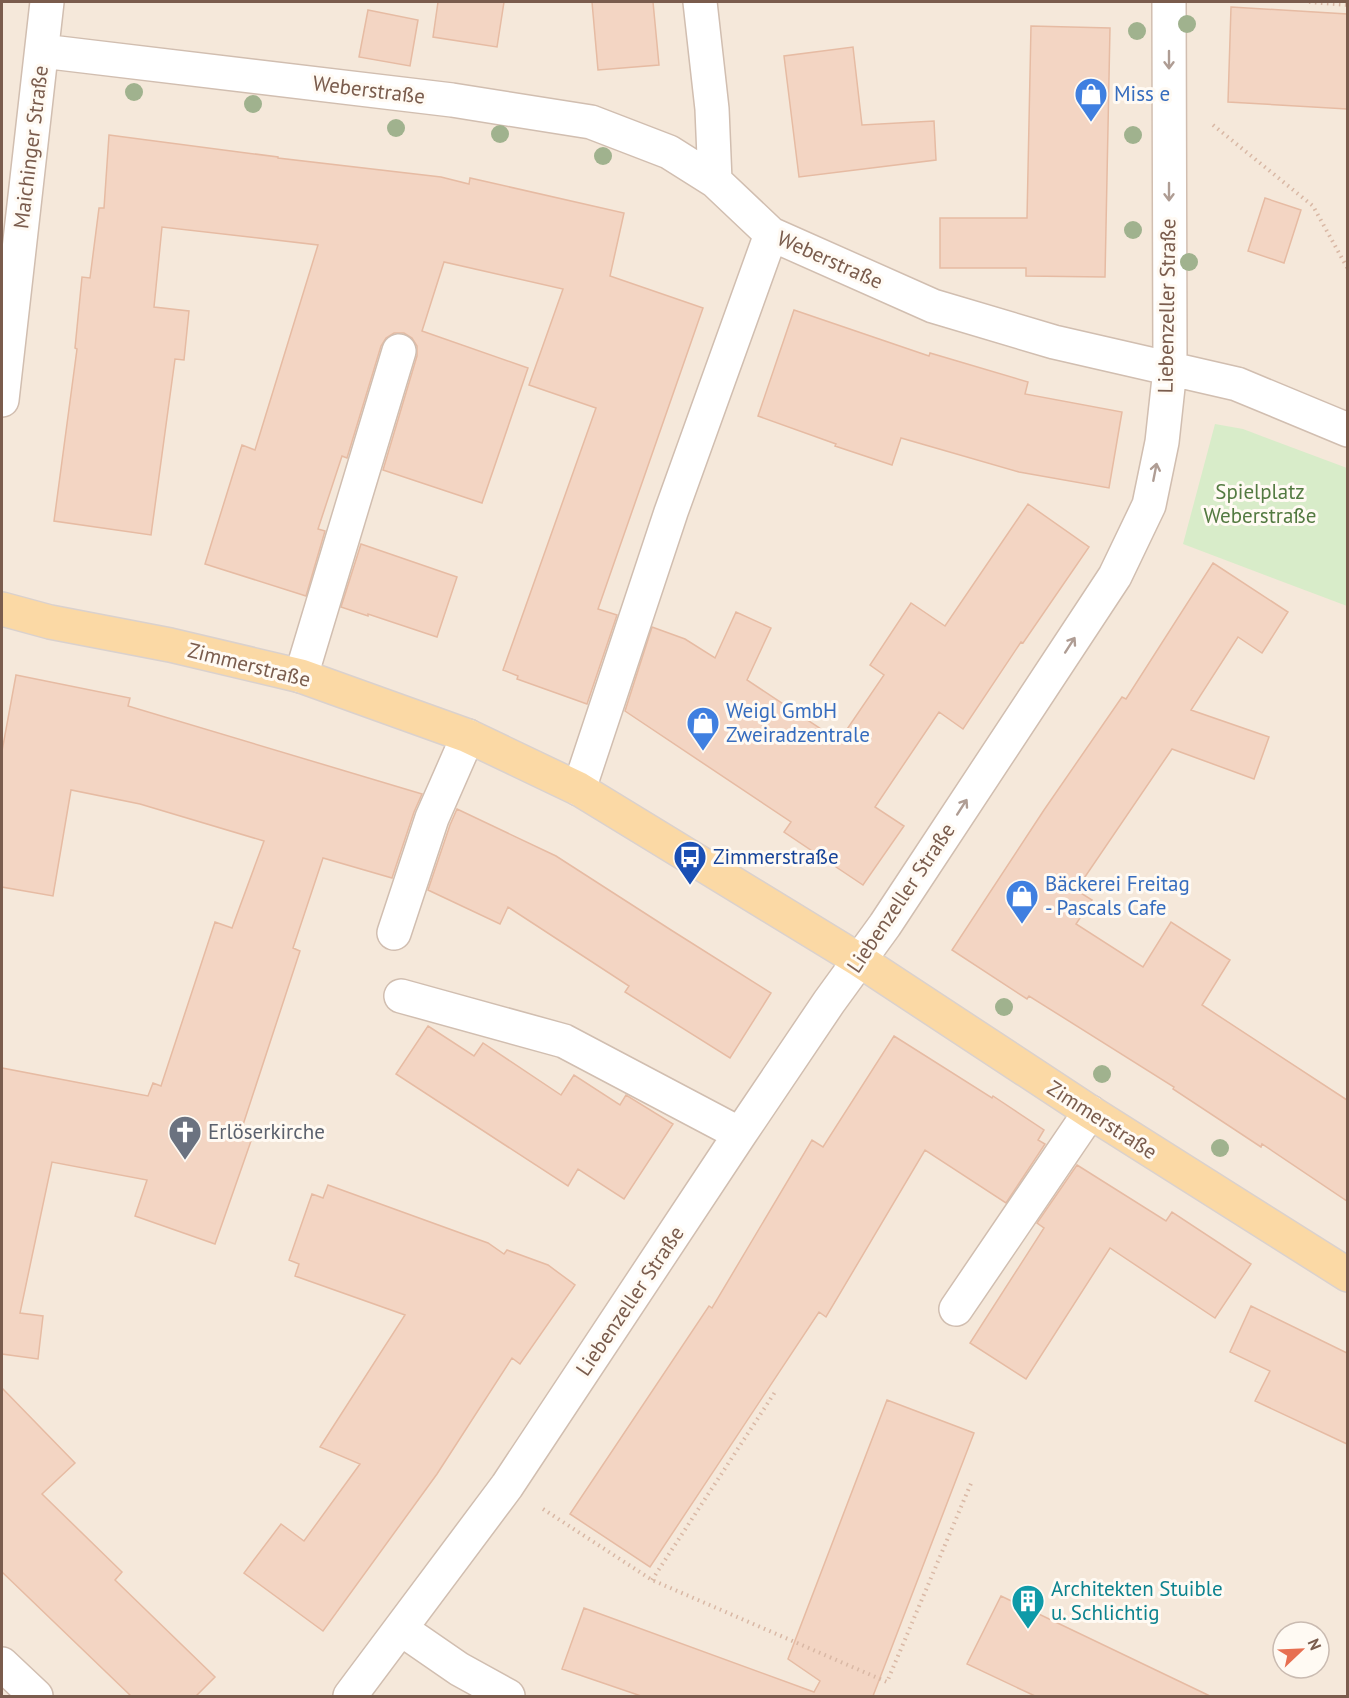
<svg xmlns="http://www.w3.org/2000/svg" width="1349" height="1698" font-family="'PT Sans',sans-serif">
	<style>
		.residential { fill: #f5e8da; fill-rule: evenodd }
		.green { fill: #d8ecc9 }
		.building { fill: #f3d5c3; stroke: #e6bba3; stroke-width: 1.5 }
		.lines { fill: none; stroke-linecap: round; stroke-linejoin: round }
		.minor-casing { stroke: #d1beb0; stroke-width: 36 }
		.major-casing { stroke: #dad1cd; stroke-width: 36 }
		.path { stroke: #d9b8a5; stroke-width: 4; stroke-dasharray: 1.5 4.5; stroke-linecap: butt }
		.minor { stroke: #fff; stroke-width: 33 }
		.major { stroke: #fbd9a5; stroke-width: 33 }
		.tree { fill: #a0b28e }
		.oneway { stroke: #af9d94 }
		.labels { text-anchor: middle; stroke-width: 6; stroke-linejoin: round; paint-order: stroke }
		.street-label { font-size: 21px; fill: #7a5c4d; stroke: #fffaf3 }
		.shop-label { font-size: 21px; fill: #366cbe; stroke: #fffaf3; text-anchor: start }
		.park-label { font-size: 21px; fill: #537a41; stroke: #fffaf3 }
		.transit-label { font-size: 21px; fill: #164399; stroke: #fffaf3; text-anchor: start }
		.worship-label { font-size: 21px; fill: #5b616d; stroke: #fffaf3; text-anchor: start }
		.culture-label { font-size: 21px; fill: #0d838f; stroke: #fffaf3; text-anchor: start }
	</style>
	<rect width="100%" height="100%" fill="#fdf6ec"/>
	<!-- residential -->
	<path class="residential" d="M2,2H1347V1696H2ZM1283,1632H1319V1668H1283Z"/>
	<!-- green -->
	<path class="green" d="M1215,424L1243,429L1347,468V606L1183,544Z"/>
	<!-- building -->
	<path class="building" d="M438,2H504L497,47L433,37Z
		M592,2H653L659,65L598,70Z
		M1231,7L1347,14V109L1228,102Z
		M368,10L418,20L410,66L359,57Z
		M1031,26L1110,28L1105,277L1026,276V268H940V218H1027Z
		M853,47L862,125L934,121L936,160L799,177L784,56Z
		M109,135L278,157V158L441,177L469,184L470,178L624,213L610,276L703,308L598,609L617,615L587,704L517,679L518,676L503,670L596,408L529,385L563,289L444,262L422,331L528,368L482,503L383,470L417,356V346L412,338L404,333H394L386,338L381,346L347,458L342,456L318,529L325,531L306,596L205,564L242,445L255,450L318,245L162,227L154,307L189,311L184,360L175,359L151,535L54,521L77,349L75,348L82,277L90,278L99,208H104Z
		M1265,198L1301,210L1284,263L1248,251Z
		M794,310L929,356L930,353L1028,382L1025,394L1122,412L1109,488L1019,472L901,438L892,465L835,446L836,444L758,416Z
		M1028,504L1089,547L1023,643L1021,642L963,729L939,712L875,807L904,826L863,885L784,832L791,822L625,711L652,627L685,639L715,658L736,612L771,628L747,680L839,741L884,675L870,665L911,603L945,626Z
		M361,544L457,577L437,637L368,614V616L341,607Z
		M1213,563L1288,612L1262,653L1238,637L1191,710L1269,737L1254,779L1172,749L1076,890L1092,900L1076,924L1143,967L1171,922L1230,960L1202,1005L1347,1100V1201L1262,1144L1261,1147L1173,1089L1174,1087L1029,996L1027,999L952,950L1044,810L1122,697L1126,699Z
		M16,675L130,698L128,706L422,794L414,812L392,878L323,858L293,948L300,951L239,1137L251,1141L215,1244L135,1216L147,1180L52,1162L20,1313L43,1316L38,1359L2,1354V1068L148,1096L153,1083L161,1086L215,922L232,928L264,841L140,804L71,790L53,896L2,887V751Z
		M457,809L556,856L671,930L771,993L730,1058L625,992L629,986L508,907L500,924L428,890L450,825Z
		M428,1026L474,1056L483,1043L561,1095L574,1075L620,1105L626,1095L673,1124L624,1199L578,1169L568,1186L396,1074Z
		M894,1036L992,1098L993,1096L1044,1130L1038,1140L1045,1144L1006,1203L925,1150L826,1317L819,1312L650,1567L570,1514L709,1306L712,1308L812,1140L823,1147Z
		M1077,1165L1166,1221L1172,1212L1251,1264L1215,1318L1110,1248L1026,1379L970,1343L1044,1228L1037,1223Z
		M328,1185L488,1243L504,1254L507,1250L548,1265L575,1285L520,1364L512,1358L437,1474L323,1631L244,1573L281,1524L304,1541L360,1464L320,1447L405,1315L295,1276L299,1264L289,1260L312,1194L323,1198Z
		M1251,1306L1347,1353V1444L1255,1401L1270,1371L1230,1352Z
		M2,1388L75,1463L42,1494L122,1572L115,1580L215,1677L196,1696H131L2,1572Z
		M887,1400L974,1433L873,1696H641L562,1669L584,1608L814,1692L820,1681L788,1659Z
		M1001,1596L1210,1696H1035L967,1664Z"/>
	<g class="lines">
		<!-- minor casing -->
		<g class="minor-casing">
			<path id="minor" d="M700,2L712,109L715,181
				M42,51L452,100L591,122L669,152L715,181L771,234L933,306L1054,342L1237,384L1348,430
				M2,400L47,2
				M301,676L399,351
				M579,789L671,512L771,234
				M394,933L432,818L468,736
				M401,996L564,1041L740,1134
				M956,1309L1090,1112
				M401,1629L459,1669L508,1696
				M2,1664L36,1696
				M350,1696L507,1486L740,1134L829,1002L885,925L1115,576L1149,505L1162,442L1170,369L1169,2"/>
		</g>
		<!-- major casing -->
		<g class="major-casing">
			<path id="major" d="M2,609L50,622L170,645L301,676L468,736L579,789L859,960L1090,1112L1348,1275"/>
		</g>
		<!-- path -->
		<path class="path" d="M1309,2L1348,5
			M1213,125L1313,206L1348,269
			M543,1509L652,1580L887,1682L972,1481
			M652,1580L775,1392"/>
		<!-- minor -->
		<use href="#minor" class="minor"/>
		<!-- major -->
		<use href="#major" class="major"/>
	</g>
	<!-- trees -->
	<g class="tree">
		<circle cx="1187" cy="24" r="9"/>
		<circle cx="1137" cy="31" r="9"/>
		<circle cx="134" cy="92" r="9"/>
		<circle cx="253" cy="104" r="9"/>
		<circle cx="396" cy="128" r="9"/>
		<circle cx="500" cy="134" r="9"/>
		<circle cx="1133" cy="135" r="9"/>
		<circle cx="603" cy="156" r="9"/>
		<circle cx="1133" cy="230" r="9"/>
		<circle cx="1189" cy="262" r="9"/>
		<circle cx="1004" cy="1007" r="9"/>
		<circle cx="1102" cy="1074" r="9"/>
		<circle cx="1220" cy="1148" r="9"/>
	</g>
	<!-- one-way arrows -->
	<defs><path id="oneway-shaft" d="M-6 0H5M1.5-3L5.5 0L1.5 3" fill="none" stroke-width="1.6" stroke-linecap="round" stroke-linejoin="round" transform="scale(1.5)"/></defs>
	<g class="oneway">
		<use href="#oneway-shaft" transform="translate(1169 60) rotate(90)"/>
		<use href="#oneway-shaft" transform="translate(1169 192) rotate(90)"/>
		<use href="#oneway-shaft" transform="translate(1155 472) rotate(-79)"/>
		<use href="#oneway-shaft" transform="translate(1070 645) rotate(-57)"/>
		<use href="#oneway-shaft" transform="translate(962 807) rotate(-57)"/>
	</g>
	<!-- icons -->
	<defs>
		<g id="shop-pin" transform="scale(1.725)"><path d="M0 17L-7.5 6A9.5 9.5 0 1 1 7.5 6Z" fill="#3f7fe0" stroke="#fffaf3"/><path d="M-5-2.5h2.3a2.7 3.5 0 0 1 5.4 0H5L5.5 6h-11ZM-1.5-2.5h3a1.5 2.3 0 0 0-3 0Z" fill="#fff"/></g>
		<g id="bus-pin" transform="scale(1.725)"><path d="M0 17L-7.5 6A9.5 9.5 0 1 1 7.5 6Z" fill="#1a4fb4" stroke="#fffaf3"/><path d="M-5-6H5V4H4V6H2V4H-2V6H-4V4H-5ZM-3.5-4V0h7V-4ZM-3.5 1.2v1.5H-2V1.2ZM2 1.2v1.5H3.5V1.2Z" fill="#fff"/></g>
		<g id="church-pin" transform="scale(1.725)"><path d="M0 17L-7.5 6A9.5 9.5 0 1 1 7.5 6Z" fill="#6b7280" stroke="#fffaf3"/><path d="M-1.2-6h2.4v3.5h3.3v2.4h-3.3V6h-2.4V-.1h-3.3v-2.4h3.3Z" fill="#fff"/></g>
		<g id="building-pin" transform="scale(1.725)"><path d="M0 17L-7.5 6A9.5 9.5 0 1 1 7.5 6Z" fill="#0f9aa8" stroke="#fffaf3"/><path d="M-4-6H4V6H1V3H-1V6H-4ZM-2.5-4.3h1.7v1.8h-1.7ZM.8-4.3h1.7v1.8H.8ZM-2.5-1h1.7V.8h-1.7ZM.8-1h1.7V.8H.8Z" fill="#fff"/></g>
	</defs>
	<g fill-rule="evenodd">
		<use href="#shop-pin" x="1091" y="94"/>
		<use href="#shop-pin" x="703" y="723"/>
		<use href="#bus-pin" x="690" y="857"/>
		<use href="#shop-pin" x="1022" y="896"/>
		<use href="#church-pin" x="185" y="1132"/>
		<use href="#building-pin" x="1028" y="1601"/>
	</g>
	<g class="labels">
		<!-- street labels -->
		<g class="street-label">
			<text transform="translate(369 90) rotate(7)" y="7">Weberstraße</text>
			<text transform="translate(31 147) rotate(-83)" y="7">Maichinger Straße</text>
			<text transform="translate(830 260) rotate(24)" y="7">Weberstraße</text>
			<text transform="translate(1167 306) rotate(-89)" y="7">Liebenzeller Straße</text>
			<text transform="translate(249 665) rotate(14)" y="7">Zimmerstraße</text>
			<text transform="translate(901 898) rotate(-56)" y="7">Liebenzeller Straße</text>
			<text transform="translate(1102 1120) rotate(33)" y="7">Zimmerstraße</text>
			<text transform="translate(630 1301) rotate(-56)" y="7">Liebenzeller Straße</text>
		</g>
		<!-- shop labels -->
		<g class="shop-label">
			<text x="1114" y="101">Miss e</text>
			<text x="726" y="718">Weigl GmbH<tspan x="726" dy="24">Zweiradzentrale</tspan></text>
			<text x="1045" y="891">Bäckerei Freitag<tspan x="1045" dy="24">- Pascals Cafe</tspan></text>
		</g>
		<!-- park labels -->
		<g class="park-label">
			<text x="1260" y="499">Spielplatz<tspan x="1260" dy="24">Weberstraße</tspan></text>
		</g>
		<!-- transit labels -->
		<g class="transit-label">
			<text x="713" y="864">Zimmerstraße</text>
		</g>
		<!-- worship labels -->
		<g class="worship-label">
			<text x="208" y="1139">Erlöserkirche</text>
		</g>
		<!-- culture labels -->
		<g class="culture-label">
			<text x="1051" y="1596">Architekten Stuible<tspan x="1051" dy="24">u. Schlichtig</tspan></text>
		</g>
	</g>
	<!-- border -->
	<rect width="1349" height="1698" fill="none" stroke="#7a5c4d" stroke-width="6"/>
	<!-- north arrow -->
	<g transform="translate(1301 1650) rotate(67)"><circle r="28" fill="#fffaf3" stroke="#cabbb1" stroke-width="1.5"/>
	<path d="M0-4.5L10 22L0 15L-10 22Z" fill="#e76f51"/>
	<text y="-9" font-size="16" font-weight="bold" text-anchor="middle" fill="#7a5c4d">N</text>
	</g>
</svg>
